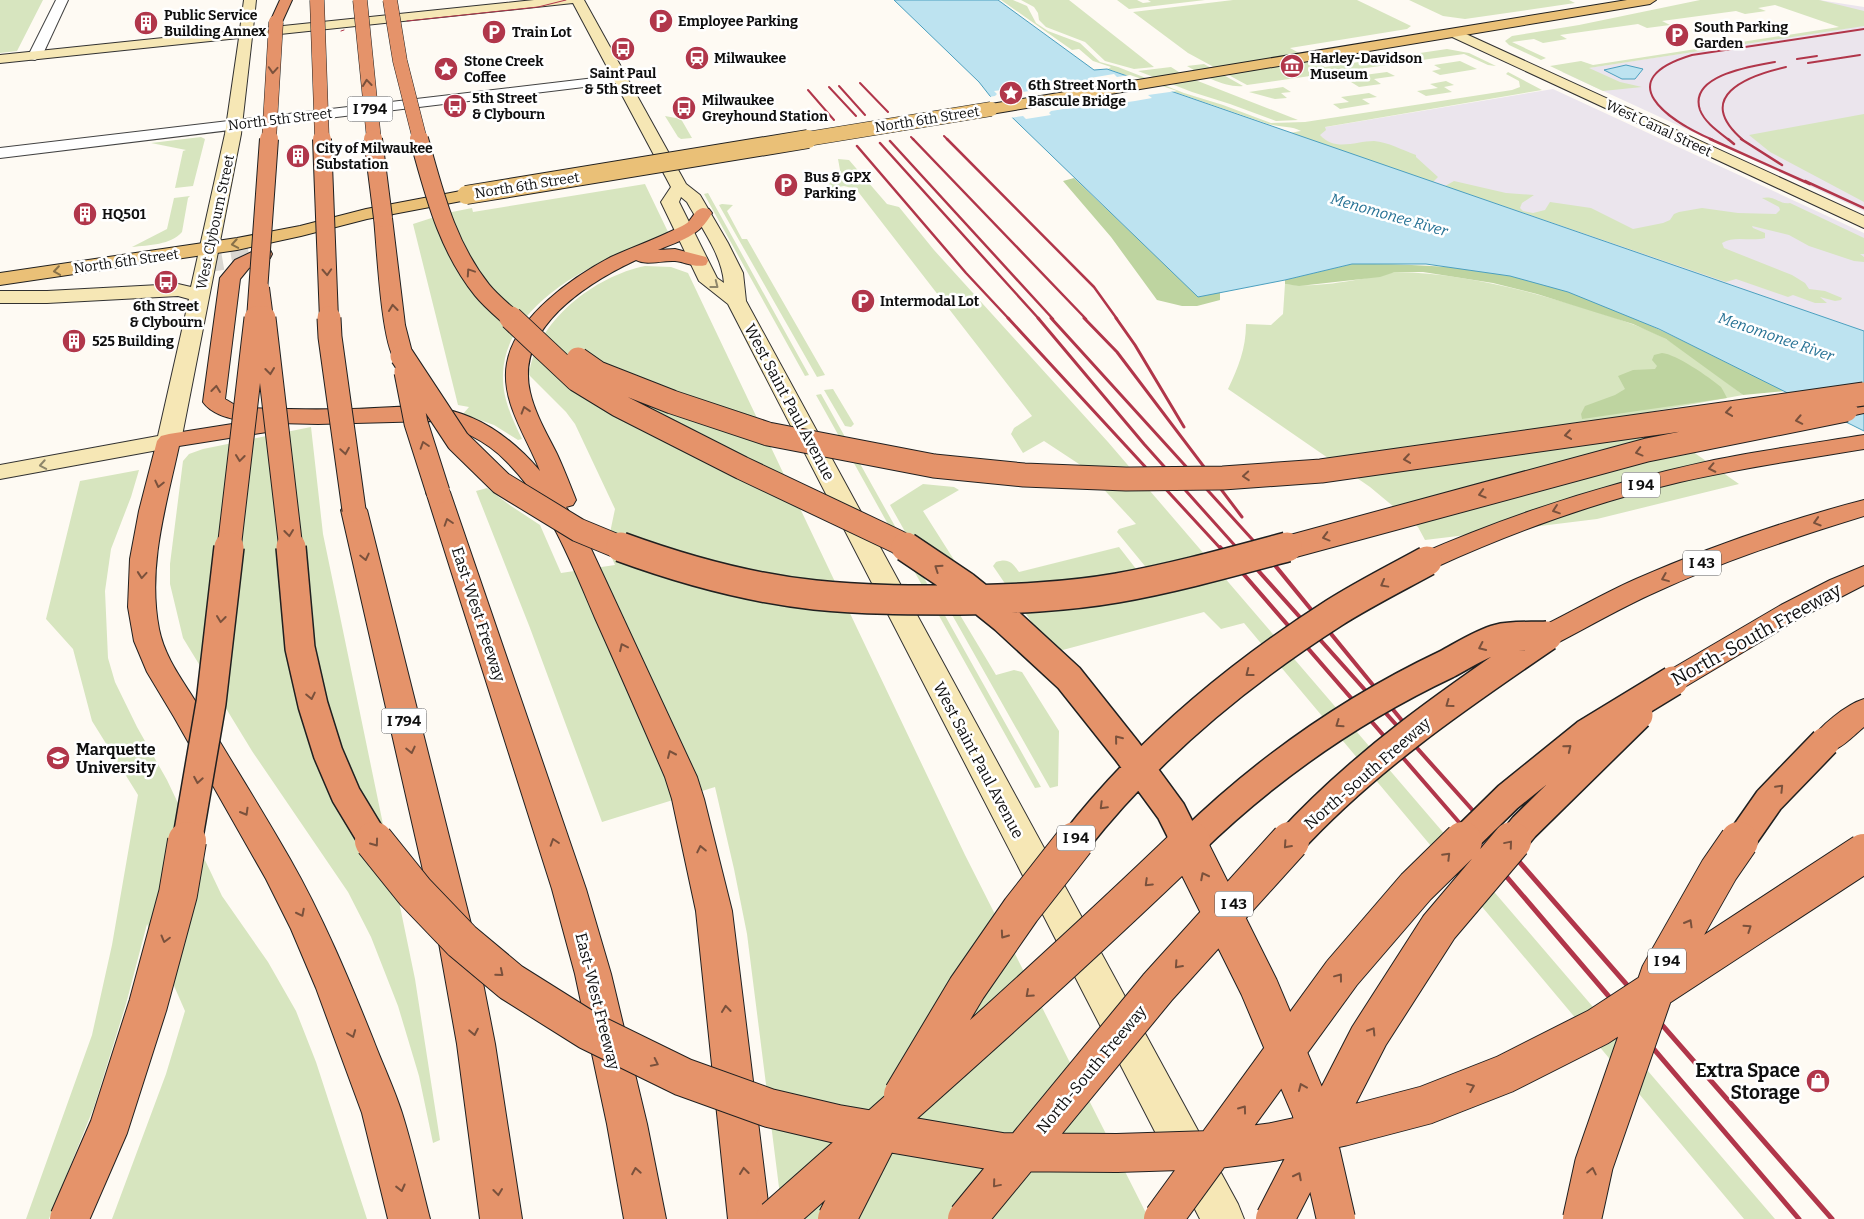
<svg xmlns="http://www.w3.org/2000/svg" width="1864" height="1219" font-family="Bitter,serif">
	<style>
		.industrial { fill: #ebe5ed }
		.green { fill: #d7e5bf }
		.forest { fill: #bed4a0 }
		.water { fill: #bde3f0; stroke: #4b9fbf }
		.pier { fill: #fefaf3 }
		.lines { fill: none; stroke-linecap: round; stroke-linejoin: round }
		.primary-tunnel { stroke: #dad7d1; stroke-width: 18; stroke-dasharray: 18 9; stroke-linecap: butt }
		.street-casing { stroke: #424242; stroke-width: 2 }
		.secondary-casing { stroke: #313131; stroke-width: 2 }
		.primary-casing { stroke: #202020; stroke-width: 2 }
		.highway-casing { stroke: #202020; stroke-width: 2 }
		.street { fill: #fff; fill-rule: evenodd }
		.secondary { fill: #f6e7b5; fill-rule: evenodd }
		.primary { fill: #eac077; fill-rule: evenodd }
		.highway { fill: #e5936a; fill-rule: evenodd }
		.tram { stroke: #b1364a; stroke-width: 1 }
		.rail-far4 { stroke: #b1364a; stroke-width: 2 }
		.rail-far3 { stroke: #b1364a; stroke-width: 2.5 }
		.rail-far2 { stroke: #b1364a; stroke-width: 3 }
		.rail-far1 { stroke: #b1364a; stroke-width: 4 }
		.rail { stroke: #b1364a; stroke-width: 5 }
		.primary-bridge-far1-casing { stroke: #202020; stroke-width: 15; stroke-linecap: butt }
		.primary-bridge-casing { stroke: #202020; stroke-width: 20; stroke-linecap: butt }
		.highway-bridge-far4-casing { stroke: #202020; stroke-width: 15; stroke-linecap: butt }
		.highway-bridge-far3-casing { stroke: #202020; stroke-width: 20; stroke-linecap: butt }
		.highway-bridge-far2-casing { stroke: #202020; stroke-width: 25; stroke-linecap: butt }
		.highway-bridge-far1-casing { stroke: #202020; stroke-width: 32; stroke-linecap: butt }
		.highway-bridge-casing { stroke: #202020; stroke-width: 40; stroke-linecap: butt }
		.primary-bridge-far1 { stroke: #eac077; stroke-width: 14 }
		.primary-bridge { stroke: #eac077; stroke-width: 18 }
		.highway-bridge-far4 { stroke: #e5936a; stroke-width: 14 }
		.highway-bridge-far3 { stroke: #e5936a; stroke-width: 18 }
		.highway-bridge-far2 { stroke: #e5936a; stroke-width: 23 }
		.highway-bridge-far1 { stroke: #e5936a; stroke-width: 29 }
		.highway-bridge { stroke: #e5936a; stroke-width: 38 }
		.oneway { stroke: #7a513c }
		.oneway2 { stroke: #877048 }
		.oneway3 { stroke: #8e866a }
		.labels { text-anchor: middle; stroke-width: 5; stroke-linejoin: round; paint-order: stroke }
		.far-poi-label { font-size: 14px; font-weight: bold; fill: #0f0f0f; stroke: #fff; text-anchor: start }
		.far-street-label { font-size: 14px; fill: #0f0f0f; stroke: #fff }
		.shield { fill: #fff; stroke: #575757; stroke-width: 1 }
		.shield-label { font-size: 15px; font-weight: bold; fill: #0f0f0f }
		.far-water-label { font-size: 15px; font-style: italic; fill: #257194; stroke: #fff }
		.street-label { font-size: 16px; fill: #0f0f0f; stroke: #fff }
		.poi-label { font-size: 16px; font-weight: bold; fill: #0f0f0f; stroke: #fff; text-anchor: start }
		.near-street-label { font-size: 19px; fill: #0f0f0f; stroke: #fff }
		.near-poi-label { font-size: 19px; font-weight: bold; fill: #0f0f0f; stroke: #fff; text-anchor: end }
	</style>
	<rect width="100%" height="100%" fill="#fefaf3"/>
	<!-- industrial -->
	<path class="industrial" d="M1819,0L1864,7V211L1562,72L1848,28Z
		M1553,89L1864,233V331L1290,133Z"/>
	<!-- green -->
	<path class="green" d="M0,0H43L17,51L0,53Z
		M1001,0H1013L1027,6L1036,23L1048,31L1080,43L1100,62L1118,67L1184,93L1223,105L1271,123L1305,122L1512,90L1520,87L1519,81L1506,74L1508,72L1542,90L1325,127L1326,130L1320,135C1335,152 1356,141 1374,141C1388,142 1402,150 1416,155V157L1438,177L1433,182L1290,133L1301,131C1292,126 1280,127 1268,124L1108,69L1111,67L1093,61L1079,49L1072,50Z
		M1021,0H1069L1154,67L1134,69L1105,61L1085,42L1046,27L1039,20L1038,13L1034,7Z
		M1117,0H1137L1143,3L1151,2L1148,0H1205L1129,9Z
		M1233,0H1357L1411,26L1407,29L1290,48L1325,67L1447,49L1469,53L1496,66L1488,65L1464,54L1247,85L1188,53L1133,12Z
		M1409,0H1569L1575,3L1465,19L1443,16Z
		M1700,0H1819L1864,11V26L1589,68L1620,82L1642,87L1603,91L1550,66L1581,61L1593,65L1839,27L1775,5L1758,8L1766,11L1745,14L1736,11L1662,21L1670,25L1647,28L1638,24L1560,35L1567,39L1543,43L1534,39L1512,42L1546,58L1541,60L1509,45L1505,41L1512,36L1579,25Z
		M1460,61L1477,69L1440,75L1432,71L1441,69L1434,65Z
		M1204,64L1243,86C1225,88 1202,75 1187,66Z
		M1171,67L1185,76L1298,120L1276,121L1230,104L1192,92L1138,71Z
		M1387,72L1395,76L1374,79L1381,84L1359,87L1351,82L1356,81L1349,77Z
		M1446,81L1454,85L1444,87L1452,92L1426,96L1417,91L1438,88L1430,84Z
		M1283,87L1291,92L1281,93L1287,98L1275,99L1249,92Z
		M1369,93L1377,97L1362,99L1370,104L1340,109L1333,104L1349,102L1341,97Z
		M1864,114V202L1770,152L1749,135Z
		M665,116L681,119L692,138L681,139L678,137Z
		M201,137L205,139L193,186L175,188L183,151L186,150L151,143Z
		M838,159L849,160L887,204L899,207L934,250L1108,442L1775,1219H1744L1244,623L1221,629L1204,612L1059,651L1050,649L993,566L996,562C1008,558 1012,562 1019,572L1119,547L1140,574L1149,571L1117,532L1119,529L1136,524L1082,466L1044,441L1023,453L1011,434L1014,428L1032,416L856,189L844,186L821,190L819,189L826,188L840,170Z
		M1454,181L1506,193L1534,195L1522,203L1520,208L1523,211L1533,213L1545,210L1550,202L1591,208L1633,229L1663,223L1670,220L1674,214L1679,212L1702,208L1738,213L1776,214L1780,210L1779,207L1762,198C1776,195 1779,205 1790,203L1864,238V254H1860L1864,257V262L1854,261L1809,246L1789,235L1752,226L1753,228L1765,233V238C1750,242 1735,235 1722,243L1724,248L1792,275L1805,283L1809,289L1825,291L1842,298L1841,300L1835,301L1820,297L1827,303H1815L1793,295L1788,297L1736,279L1726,282L1445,186Z
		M645,184L669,234C609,254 505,299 503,374C502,398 512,418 522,439L518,440L494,425L463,414L469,407L458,405L413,224L447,213L472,208L473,212Z
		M708,193L809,375L805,376L704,194Z
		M190,196L188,198L182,232C171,245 149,245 132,247L167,229L174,198Z
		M722,204L733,205L727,211L742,239H747L825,375L817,377L719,205Z
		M645,266L671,267L688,273L965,855L1149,1219H783L747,934L734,869L715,787L602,822L530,628L476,491L487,488L511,506L540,525L561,573L615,565L607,547L615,509L575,424L566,412L529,375C536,321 595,276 645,266Z
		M1395,272C1460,273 1522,289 1584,308C1612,317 1640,325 1666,339C1693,355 1718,376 1743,395L1639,414L1739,484L1597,519L1425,540L1418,527L1370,487L1228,389C1238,368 1246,349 1246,324L1271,325L1283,314L1285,284C1315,289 1364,279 1395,272Z
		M833,389L854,424L851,427L845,426L824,390Z
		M821,394L1041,787L1035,788L816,395Z
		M311,427L323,534L415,979L440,1140L433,1143L419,1076L398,1006L371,937L348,892L252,751L183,638L170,584V564L183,461L189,454L203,449Z
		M139,470L131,497L111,549L105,591L108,658L115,682L137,727L167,780L222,896L268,962L296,1011L316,1062L367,1219H112L166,1074L185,1011L147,924L126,1004L94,1107L50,1216L49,1219H26L92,1035L112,945L138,795L92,721L73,649L46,619L80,481Z
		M923,484L954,487L959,490L923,511L963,574L948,595L996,675L1014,670L1022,672L1059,731L1058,786L1050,788L890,505Z"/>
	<!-- forest -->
	<path class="forest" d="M1074,178L1198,296L1220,292V300L1197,306H1182L1157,300L1111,237L1063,181Z
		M1352,264C1405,264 1458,265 1511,276C1607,296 1697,350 1786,391L1743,395L1666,339L1633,324L1537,294L1493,283L1423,272H1395L1380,277L1299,286L1285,284V280Z
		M1662,353C1676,354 1709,377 1721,387C1723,390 1725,394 1727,398L1582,419L1581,414L1585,406L1615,395L1625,389L1618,376L1633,370L1655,369L1657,366L1652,360L1654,355Z"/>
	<!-- water -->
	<path class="water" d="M894,0H998L1094,70L1107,69L1864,331V431L1659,329L1568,292L1510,276L1426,264H1352L1285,280L1198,297L990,96L979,82Z
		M1626,65L1643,69L1635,79H1622L1604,70Z"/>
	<!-- pier -->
	<path class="pier" d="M1114,74L1117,77L1130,75L1177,91L1148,95L1152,98L1135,101L1128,102L1120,100L1051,111L1049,113L1051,115L1026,119L1023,116L1010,118L988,97L995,96L997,94L994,91L1002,90L1009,89L1023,92L1090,81L1089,80L1092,79L1090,78Z"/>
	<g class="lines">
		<!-- primary-tunnel -->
		<path class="primary-tunnel" d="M205,264L263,254"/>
		<!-- street casing -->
		<g class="street-casing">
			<path id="street" d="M56,0H68L42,56L35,60L30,59L28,56Z
				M620,75L625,76L627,79L625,82L0,158V148Z"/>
		</g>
		<!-- secondary casing -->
		<g class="secondary-casing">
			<path id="secondary" d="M244,0H256L253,29L534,0H584L686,184L700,195L728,243L743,273L746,301L1238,1204L1244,1219H1200L728,304L699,281L661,202L671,187L573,3L252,37L241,134L181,441L177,446L169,448L0,479V465L158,436L189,299L178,296L47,303H0V291H47L178,284L191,287L225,134L239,38L0,63V55L240,30ZM681,197L687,202C701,227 722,255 724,283L717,278L679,202Z
				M1455,29L1864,216V228L1450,36L1448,33Z"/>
		</g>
		<!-- primary casing -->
		<g class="primary-casing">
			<path id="primary" d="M1627,0H1656L1650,4L991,114L986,112L983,109L986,106L991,104Z
				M466,190L472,191L475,195L472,199L367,219L301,236L237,250L0,285V273L237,238L300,226L366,209Z"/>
		</g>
		<!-- highway casing -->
		<g class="highway-casing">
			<path id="highway" d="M280,0H292L282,22L276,26L270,22Z
				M703,208L709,209L712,213C699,237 681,240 658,250L675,249L706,257L708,261L706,265C694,268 686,262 675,261C662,260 647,266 636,260C587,283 515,328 530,392C535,414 547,434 557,454C564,469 570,485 576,500L573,505L566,507L586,538L697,777L704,799L732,911L770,1219H728L696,911L672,799L665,777C642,724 619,671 595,618C571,562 549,504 506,461C486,440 457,427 430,421L318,424L277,423L278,425L275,430L267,432L179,446C166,506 147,567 159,629C165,659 184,682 199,707C229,758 261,808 290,859C323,917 348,977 373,1039C382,1063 394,1088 402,1113C413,1148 421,1184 430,1219H388L362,1113L316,988L291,929L266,879L174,717L147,672L134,641L128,607L130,559L139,511L157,441L161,436L169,434L245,422C230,418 212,415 203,402L220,278L235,260L256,250L263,248L270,250L272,254L270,258L249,268L240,279L225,399L235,405L246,408C279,409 312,410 346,409C373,409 403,405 430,407C475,411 512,438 540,471C527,437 500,401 507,363C515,317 573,277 611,257C633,247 656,239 678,228C682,226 687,224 690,220C695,214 695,210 703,208Z
				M383,213L389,214L392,218L405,325L413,356L409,360L402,362L395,360C381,341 377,247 374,218L377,214Z
				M1864,399V413L1846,417L1838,415L1835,410L1838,405Z
				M1864,435V449C1803,459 1741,468 1680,482C1596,502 1515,531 1436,567L1427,569L1418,567L1414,561L1418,555C1513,513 1612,482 1714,460C1764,450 1814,443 1864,435Z
				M438,485L447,487L450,492L586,889L611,974L647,1124L666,1219H624L607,1124L575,974L552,889L426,492L429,487Z
				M1864,500V516C1793,538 1723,561 1656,592C1622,607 1590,626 1557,643L1547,646L1537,643L1533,636L1537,629C1570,613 1602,594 1636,579C1709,547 1787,520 1864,500Z
				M354,502L363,505L367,510L473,932L495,1044L522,1219H480L457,1044L437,932L341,510L345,505Z
				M1864,566V585L1800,618L1683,688L1673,691L1663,688L1658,681L1663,674L1781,605L1830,580Z
				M1864,699V727C1848,740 1836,757 1814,750L1810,742C1818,727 1847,704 1864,699Z"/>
		</g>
		<!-- street -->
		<use href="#street" class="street"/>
		<!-- secondary -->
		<use href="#secondary" class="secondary"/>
		<!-- primary -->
		<use href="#primary" class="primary"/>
		<!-- highway -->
		<use href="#highway" class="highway"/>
		<!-- tram -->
		<path class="tram" d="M407,21L538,7L566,0
			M341,31L344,30"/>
		<!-- rail-far4 -->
		<path class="rail-far4" d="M1797,59L1817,56
			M1808,63L1860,55
			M860,83L888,112
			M839,86L865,115
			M829,87L856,116
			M808,90L834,120
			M944,136L948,140
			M911,137L914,140
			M1713,140C1667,120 1609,80 1692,55L1864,29
			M1729,140C1719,132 1705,123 1700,110C1688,75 1753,66 1775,62
			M1743,140C1693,97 1746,76 1786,67"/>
		<!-- rail-far3 -->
		<path class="rail-far3" d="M913,139L1086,319
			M947,139L1094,287L1117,319
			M1710,139L1810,184
			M1728,139L1734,144
			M1741,139L1782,165
			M890,141L1053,319
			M880,143L1039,319
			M857,146L966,273L1009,319
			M1805,181L1864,208"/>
		<!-- rail-far2 -->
		<path class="rail-far2" d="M1008,318L1221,549
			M1038,318L1144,444L1238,549
			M1051,318L1261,549
			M1084,318L1117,352L1242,517
			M1116,318L1135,345L1184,427"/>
		<!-- rail-far1 -->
		<path class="rail-far1" d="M1220,547L1477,843
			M1237,547L1502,843
			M1260,547L1404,723"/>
		<!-- rail -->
		<path class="rail" d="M1476,841L1799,1219
			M1501,841L1832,1219"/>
		<!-- primary-bridge-far1 casing -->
		<g class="primary-bridge-far1-casing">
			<path id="primary-bridge-far1" d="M801,140L991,109"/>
		</g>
		<!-- primary-bridge casing -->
		<g class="primary-bridge-casing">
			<path id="primary-bridge" d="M466,195L808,139"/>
		</g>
		<!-- highway-bridge-far4 casing -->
		<g class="highway-bridge-far4-casing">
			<path id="highway-bridge-far4" d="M317,0L322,140
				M360,0L374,140
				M390,0L400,61L420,140
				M269,140L276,22"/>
		</g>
		<!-- highway-bridge-far3 casing -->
		<g class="highway-bridge-far3-casing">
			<path id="highway-bridge-far3" d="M322,139L329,319
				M373,139L383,218
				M419,139C434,192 446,245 482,290C490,300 502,310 512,319
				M260,288L264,319
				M256,319L269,139"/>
		</g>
		<!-- highway-bridge-far2 casing -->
		<g class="highway-bridge-far2-casing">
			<path id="highway-bridge-far2" d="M264,318L291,549
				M329,318L330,337L354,510
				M511,318L577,380L618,405L742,468L898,542L908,549
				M402,356L458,441L501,483L578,530L624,549
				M578,359L598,373L672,402L768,434L934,466L1024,475L1126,479L1223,478L1321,471L1864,394
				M406,372L416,423L438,492
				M229,549L256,318
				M1282,549L1647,450L1846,410"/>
		</g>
		<!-- highway-bridge-far1 casing -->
		<g class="highway-bridge-far1-casing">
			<path id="highway-bridge-far1" d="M291,547L300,648L313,705L328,753L346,795L375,843
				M621,547C684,570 749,588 815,595C863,600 911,600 959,600C1012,599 1065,597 1117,588C1174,578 1231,562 1287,547
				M906,547L964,586L1005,619L1069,678L1127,751L1171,811L1187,843
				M187,843L211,703L229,547
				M1074,843C1145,752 1237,675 1334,613C1364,594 1396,578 1427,561
				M1190,843C1265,770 1352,709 1447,664C1462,656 1482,643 1498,639C1513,635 1532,637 1547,636
				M1289,843C1364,761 1456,698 1547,636
				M1461,843L1508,797L1586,734L1673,681
				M1511,843L1524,827L1638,715
				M1739,843L1769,800L1825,742"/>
		</g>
		<!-- highway-bridge casing -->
		<g class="highway-bridge-casing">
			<path id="highway-bridge" d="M374,841L415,892L462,941L511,982L589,1031L683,1077L769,1108L837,1124L1001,1152L1117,1153L1211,1150L1273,1142L1342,1127L1426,1105L1505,1074L1598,1027L1864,853
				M1186,841L1259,987L1311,1110L1336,1219
				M903,1095L967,988L1021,910L1075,841
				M69,1219L109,1127L148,1005L178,894L187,841
				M775,1219C915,1095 1056,971 1191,841
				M837,1219L880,1134
				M967,1219L1158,987L1290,841
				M1163,1219L1342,973L1416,887L1463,841
				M1275,1219L1369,1036L1439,927L1512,841
				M1582,1219L1594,1164L1660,974L1719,870L1739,841"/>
		</g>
		<!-- primary-bridge-far1 -->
		<use href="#primary-bridge-far1" class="primary-bridge-far1"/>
		<!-- primary-bridge -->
		<use href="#primary-bridge" class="primary-bridge"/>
		<!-- highway-bridge-far4 -->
		<use href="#highway-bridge-far4" class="highway-bridge-far4"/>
		<!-- highway-bridge-far3 -->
		<use href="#highway-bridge-far3" class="highway-bridge-far3"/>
		<!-- highway-bridge-far2 -->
		<use href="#highway-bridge-far2" class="highway-bridge-far2"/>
		<!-- highway-bridge-far1 -->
		<use href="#highway-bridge-far1" class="highway-bridge-far1"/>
		<!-- highway-bridge -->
		<use href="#highway-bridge" class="highway-bridge"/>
	</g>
	<!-- one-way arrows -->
	<defs><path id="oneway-chevron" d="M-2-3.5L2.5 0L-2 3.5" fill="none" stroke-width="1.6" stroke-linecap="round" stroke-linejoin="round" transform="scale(1.25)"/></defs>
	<g class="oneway">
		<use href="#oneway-chevron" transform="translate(273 70) rotate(94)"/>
		<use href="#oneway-chevron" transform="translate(367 83) rotate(-96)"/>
		<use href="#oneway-chevron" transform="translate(327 272) rotate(87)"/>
		<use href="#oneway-chevron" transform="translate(470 272) rotate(-124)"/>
		<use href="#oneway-chevron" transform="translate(393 308) rotate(-96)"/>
		<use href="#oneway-chevron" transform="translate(270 371) rotate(83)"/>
		<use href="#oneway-chevron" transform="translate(216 389) rotate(-83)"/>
		<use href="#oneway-chevron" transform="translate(525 410) rotate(-107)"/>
		<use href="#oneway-chevron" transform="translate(1729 412) rotate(172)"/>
		<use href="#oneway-chevron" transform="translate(1799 420) rotate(169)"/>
		<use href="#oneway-chevron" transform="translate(1568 435) rotate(172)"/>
		<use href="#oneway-chevron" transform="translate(424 445) rotate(-108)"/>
		<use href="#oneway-chevron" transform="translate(345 451) rotate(81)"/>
		<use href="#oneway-chevron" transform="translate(1639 452) rotate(165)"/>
		<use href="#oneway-chevron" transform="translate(240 458) rotate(97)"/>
		<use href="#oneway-chevron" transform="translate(1407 459) rotate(172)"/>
		<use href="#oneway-chevron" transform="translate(1712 468) rotate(168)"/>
		<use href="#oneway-chevron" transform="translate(1246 476) rotate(176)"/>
		<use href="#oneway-chevron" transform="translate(159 484) rotate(103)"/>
		<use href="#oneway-chevron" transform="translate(1482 494) rotate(164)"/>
		<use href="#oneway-chevron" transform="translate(1556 510) rotate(161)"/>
		<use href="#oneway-chevron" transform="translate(448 522) rotate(-108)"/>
		<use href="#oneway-chevron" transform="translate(1817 522) rotate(163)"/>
		<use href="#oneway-chevron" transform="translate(289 533) rotate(83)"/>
		<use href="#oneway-chevron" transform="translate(1326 537) rotate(165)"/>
		<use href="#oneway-chevron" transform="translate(365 557) rotate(77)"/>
		<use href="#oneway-chevron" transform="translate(938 568) rotate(-146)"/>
		<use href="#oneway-chevron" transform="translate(142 575) rotate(95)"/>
		<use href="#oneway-chevron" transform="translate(1665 578) rotate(158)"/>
		<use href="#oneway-chevron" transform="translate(1384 584) rotate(151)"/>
		<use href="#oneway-chevron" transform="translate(221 619) rotate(97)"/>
		<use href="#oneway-chevron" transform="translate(623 647) rotate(-115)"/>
		<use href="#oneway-chevron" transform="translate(1482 647) rotate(155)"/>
		<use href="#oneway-chevron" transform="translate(1249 673) rotate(142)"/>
		<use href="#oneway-chevron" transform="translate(311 696) rotate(78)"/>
		<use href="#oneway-chevron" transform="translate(1449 704) rotate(144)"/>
		<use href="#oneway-chevron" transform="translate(1339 724) rotate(145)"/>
		<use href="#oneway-chevron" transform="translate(1118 739) rotate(-129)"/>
		<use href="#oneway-chevron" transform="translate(1568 748) rotate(-39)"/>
		<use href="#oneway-chevron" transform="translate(411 750) rotate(77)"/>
		<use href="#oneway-chevron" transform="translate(671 754) rotate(-114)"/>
		<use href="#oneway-chevron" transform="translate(198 780) rotate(100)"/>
		<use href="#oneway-chevron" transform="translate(1780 788) rotate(-46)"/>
		<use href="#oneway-chevron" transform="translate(1103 806) rotate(135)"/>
		<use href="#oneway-chevron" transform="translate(245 812) rotate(60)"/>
		<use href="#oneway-chevron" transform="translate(554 842) rotate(-108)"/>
		<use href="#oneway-chevron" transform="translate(375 843) rotate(54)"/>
		<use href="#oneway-chevron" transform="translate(1509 844) rotate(-50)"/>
		<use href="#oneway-chevron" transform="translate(1287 845) rotate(132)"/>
		<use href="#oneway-chevron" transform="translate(701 849) rotate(-102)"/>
		<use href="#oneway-chevron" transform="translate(1447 856) rotate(-45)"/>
		<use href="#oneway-chevron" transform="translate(1204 876) rotate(-117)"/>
		<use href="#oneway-chevron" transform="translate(1148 883) rotate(136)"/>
		<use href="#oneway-chevron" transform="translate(301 913) rotate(63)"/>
		<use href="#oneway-chevron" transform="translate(1689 923) rotate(-60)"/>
		<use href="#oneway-chevron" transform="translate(1748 928) rotate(-34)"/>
		<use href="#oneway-chevron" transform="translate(1004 935) rotate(125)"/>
		<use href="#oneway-chevron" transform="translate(165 939) rotate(105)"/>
		<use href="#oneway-chevron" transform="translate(1178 965) rotate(132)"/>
		<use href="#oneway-chevron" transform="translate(500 973) rotate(40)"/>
		<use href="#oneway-chevron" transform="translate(1339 977) rotate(-53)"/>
		<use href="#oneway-chevron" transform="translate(1029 994) rotate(138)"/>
		<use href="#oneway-chevron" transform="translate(726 1009) rotate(-96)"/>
		<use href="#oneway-chevron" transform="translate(1372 1031) rotate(-58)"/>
		<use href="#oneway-chevron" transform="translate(474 1032) rotate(79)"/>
		<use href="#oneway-chevron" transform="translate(352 1034) rotate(69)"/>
		<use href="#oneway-chevron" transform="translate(655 1063) rotate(26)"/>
		<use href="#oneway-chevron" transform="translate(1302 1087) rotate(-113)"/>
		<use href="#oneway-chevron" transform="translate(1471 1087) rotate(-22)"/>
		<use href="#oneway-chevron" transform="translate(1243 1109) rotate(-54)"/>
		<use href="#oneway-chevron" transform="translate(636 1171) rotate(-100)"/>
		<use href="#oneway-chevron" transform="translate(744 1171) rotate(-97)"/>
		<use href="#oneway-chevron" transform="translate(1592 1171) rotate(-78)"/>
		<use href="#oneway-chevron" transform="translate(1298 1176) rotate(-63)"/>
		<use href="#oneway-chevron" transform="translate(996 1184) rotate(130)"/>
		<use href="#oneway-chevron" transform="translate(401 1188) rotate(76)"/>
		<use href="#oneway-chevron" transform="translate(498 1192) rotate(83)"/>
	</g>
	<g class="oneway2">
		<use href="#oneway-chevron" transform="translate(235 244) rotate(170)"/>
		<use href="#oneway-chevron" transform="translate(57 271) rotate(172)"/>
	</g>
	<g class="oneway3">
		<use href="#oneway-chevron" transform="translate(715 285) rotate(38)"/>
		<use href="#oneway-chevron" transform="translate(43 465) rotate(170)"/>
	</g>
	<!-- icons -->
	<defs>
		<g id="parking-disc" transform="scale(1.25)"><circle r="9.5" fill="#b1364a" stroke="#fff"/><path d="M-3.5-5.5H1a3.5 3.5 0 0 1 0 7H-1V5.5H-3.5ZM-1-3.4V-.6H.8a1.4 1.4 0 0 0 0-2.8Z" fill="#fff"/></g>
		<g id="building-disc" transform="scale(1.25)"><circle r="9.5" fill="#b1364a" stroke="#fff"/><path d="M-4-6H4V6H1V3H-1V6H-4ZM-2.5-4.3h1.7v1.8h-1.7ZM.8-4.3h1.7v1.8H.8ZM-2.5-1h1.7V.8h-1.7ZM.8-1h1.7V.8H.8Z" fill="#fff"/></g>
		<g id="bus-disc" transform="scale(1.25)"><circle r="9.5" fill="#b1364a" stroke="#fff"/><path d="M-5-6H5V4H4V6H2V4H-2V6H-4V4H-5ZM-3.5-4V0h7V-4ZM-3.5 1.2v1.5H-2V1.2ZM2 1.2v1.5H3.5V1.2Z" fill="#fff"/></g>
		<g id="station-disc" transform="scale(1.25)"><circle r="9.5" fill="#b1364a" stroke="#fff"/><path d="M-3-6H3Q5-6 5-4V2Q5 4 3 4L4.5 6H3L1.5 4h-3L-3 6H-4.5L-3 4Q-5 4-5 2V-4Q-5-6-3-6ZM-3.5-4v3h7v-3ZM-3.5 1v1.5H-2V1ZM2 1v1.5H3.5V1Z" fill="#fff"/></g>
		<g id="museum-disc" transform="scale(1.25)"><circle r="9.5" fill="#b1364a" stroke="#fff"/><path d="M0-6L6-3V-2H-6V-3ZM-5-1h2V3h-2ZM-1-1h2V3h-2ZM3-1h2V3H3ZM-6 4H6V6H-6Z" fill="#fff"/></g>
		<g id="sight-disc" transform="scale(1.25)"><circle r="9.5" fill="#b1364a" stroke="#fff"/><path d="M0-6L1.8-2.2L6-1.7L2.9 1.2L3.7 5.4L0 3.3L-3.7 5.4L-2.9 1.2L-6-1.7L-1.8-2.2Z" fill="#fff"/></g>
		<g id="university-disc" transform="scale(1.25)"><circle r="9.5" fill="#b1364a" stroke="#fff"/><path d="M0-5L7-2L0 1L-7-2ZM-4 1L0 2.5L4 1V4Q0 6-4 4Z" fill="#fff"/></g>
		<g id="shop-disc" transform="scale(1.25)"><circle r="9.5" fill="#b1364a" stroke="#fff"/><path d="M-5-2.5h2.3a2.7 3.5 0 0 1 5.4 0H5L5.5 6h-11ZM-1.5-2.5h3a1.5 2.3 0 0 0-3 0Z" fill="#fff"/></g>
	</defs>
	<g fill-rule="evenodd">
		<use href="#parking-disc" x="661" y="21"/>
		<use href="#building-disc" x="146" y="23"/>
		<use href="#parking-disc" x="494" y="32"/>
		<use href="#parking-disc" x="1677" y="35"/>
		<use href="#bus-disc" x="623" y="49"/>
		<use href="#station-disc" x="697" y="58"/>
		<use href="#museum-disc" x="1292" y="66"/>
		<use href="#sight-disc" x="446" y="69"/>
		<use href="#sight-disc" x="1011" y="93"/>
		<use href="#bus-disc" x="455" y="106"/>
		<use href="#bus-disc" x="684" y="108"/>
		<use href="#building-disc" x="298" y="156"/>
		<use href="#parking-disc" x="786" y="185"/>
		<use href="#building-disc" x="85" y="214"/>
		<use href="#bus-disc" x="166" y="282"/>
		<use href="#parking-disc" x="863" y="301"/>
		<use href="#building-disc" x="74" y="341"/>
		<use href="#university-disc" x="58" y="758"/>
		<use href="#shop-disc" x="1818" y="1081"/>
	</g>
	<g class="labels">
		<!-- far-poi labels -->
		<g class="far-poi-label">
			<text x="164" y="20">Public Service<tspan x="164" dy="16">Building Annex</tspan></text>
			<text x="678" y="26">Employee Parking</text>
			<text x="1694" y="32">South Parking<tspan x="1694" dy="16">Garden</tspan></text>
			<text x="512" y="37">Train Lot</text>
			<text x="714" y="63">Milwaukee</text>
			<text x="1310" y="63">Harley-Davidson<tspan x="1310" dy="16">Museum</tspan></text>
			<text x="464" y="66">Stone Creek<tspan x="464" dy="16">Coffee</tspan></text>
			<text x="623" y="78" text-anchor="middle">Saint Paul<tspan x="623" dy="16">&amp; 5th Street</tspan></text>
			<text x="1028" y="90">6th Street North<tspan x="1028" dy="16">Bascule Bridge</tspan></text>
			<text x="472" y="103">5th Street<tspan x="472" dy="16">&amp; Clybourn</tspan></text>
			<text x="702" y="105">Milwaukee<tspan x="702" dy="16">Greyhound Station</tspan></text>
			<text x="316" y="153">City of Milwaukee<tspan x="316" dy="16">Substation</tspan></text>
			<text x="804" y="182">Bus &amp; GPX<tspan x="804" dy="16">Parking</tspan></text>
			<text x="102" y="219">HQ501</text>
			<text x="880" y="306">Intermodal Lot</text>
			<text x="166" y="311" text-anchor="middle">6th Street<tspan x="166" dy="16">&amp; Clybourn</tspan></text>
			<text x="92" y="346">525 Building</text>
		</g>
		<!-- far-street labels -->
		<g class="far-street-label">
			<text transform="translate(280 119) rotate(-7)" y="5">North 5th Street</text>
			<text transform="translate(927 119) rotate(-9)" y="5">North 6th Street</text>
			<text transform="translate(1659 128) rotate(25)" y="5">West Canal Street</text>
			<text transform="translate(527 185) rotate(-9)" y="5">North 6th Street</text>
			<text transform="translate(215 222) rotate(-78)" y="5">West Clybourn Street</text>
			<text transform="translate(126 261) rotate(-8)" y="5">North 6th Street</text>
		</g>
		<!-- shield labels -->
		<g class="shield">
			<rect x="347.5" y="96.5" width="45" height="25" rx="4"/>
			<rect x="1622" y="472.5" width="38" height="25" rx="4"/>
			<rect x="1683" y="550.5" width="38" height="25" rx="4"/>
			<rect x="381.5" y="708.5" width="45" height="25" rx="4"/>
			<rect x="1057" y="825.5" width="38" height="25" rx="4"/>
			<rect x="1215" y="891.5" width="38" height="25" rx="4"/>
			<rect x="1648" y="948.5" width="38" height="25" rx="4"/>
		</g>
		<g class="shield-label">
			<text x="370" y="114">I 794</text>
			<text x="1641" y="490">I 94</text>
			<text x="1702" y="568">I 43</text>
			<text x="404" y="726">I 794</text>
			<text x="1076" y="843">I 94</text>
			<text x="1234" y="909">I 43</text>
			<text x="1667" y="966">I 94</text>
		</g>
		<!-- far-water labels -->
		<g class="far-water-label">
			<text transform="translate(1389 215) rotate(16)" y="5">Menomonee River</text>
			<text transform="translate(1776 337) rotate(19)" y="5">Menomonee River</text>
		</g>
		<!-- street labels -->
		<g class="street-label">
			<text transform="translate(790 402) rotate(62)" y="6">West Saint Paul Avenue</text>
			<text transform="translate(479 614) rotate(72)" y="6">East-West Freeway</text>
			<text transform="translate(979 760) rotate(62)" y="6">West Saint Paul Avenue</text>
			<text transform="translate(1367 773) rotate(-41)" y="6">North-South Freeway</text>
			<text transform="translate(598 1001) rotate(76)" y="6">East-West Freeway</text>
			<text transform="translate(1091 1069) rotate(-50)" y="6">North-South Freeway</text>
		</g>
		<!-- poi labels -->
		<g class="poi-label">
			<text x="76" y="755">Marquette<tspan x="76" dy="18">University</tspan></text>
		</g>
		<!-- near-street labels -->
		<g class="near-street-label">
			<text transform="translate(1756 634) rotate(-29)" y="7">North-South Freeway</text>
		</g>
		<!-- near-poi labels -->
		<g class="near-poi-label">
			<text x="1800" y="1077">Extra Space<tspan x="1800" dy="22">Storage</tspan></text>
		</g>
	</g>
</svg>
